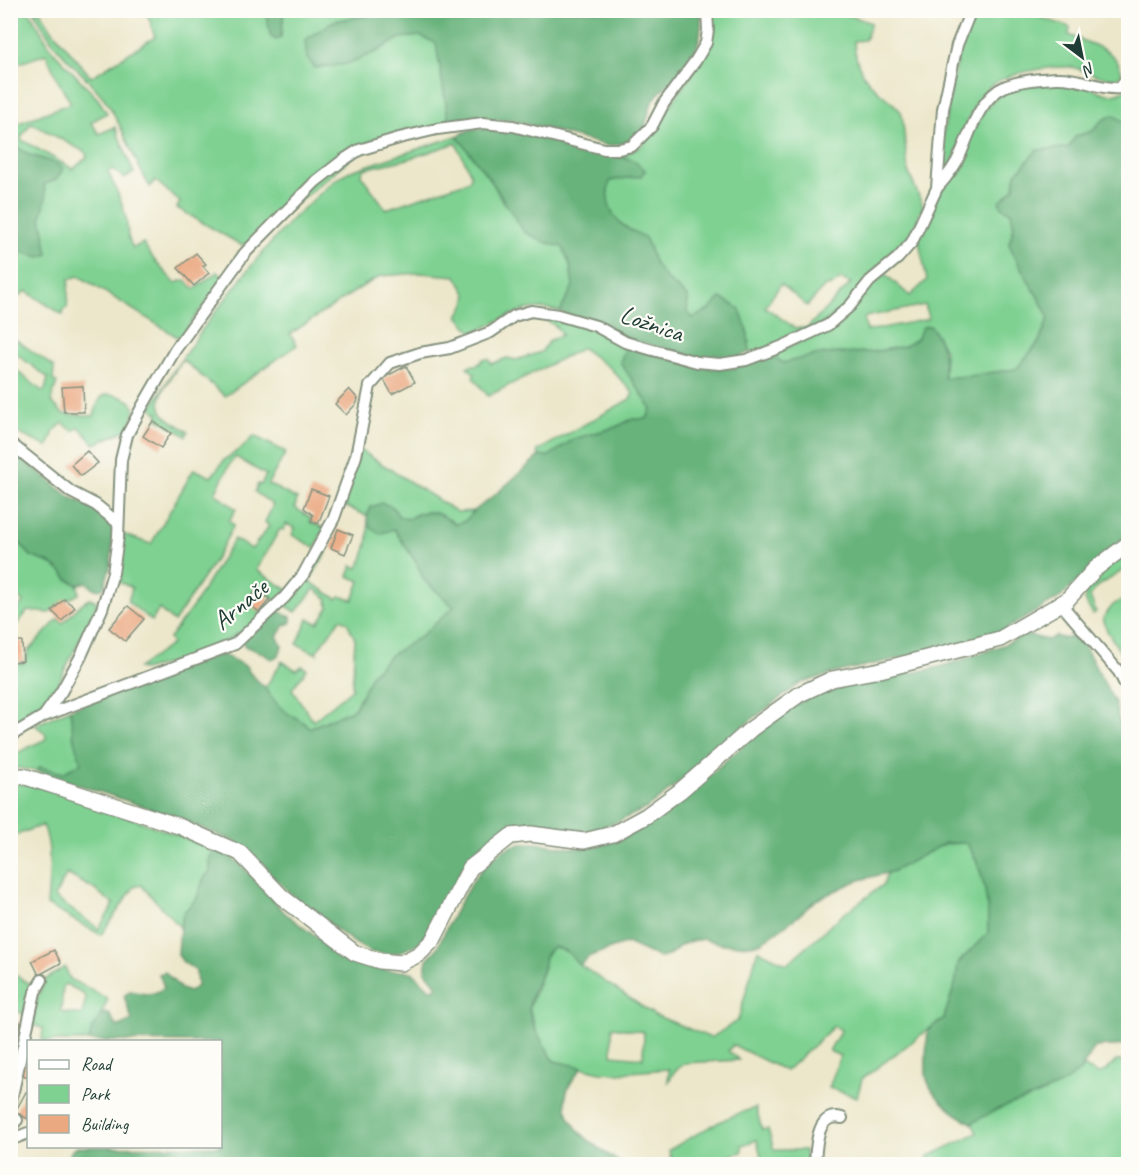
<svg xmlns="http://www.w3.org/2000/svg" width="1139" height="1175" font-family="Caveat,sans-serif">
	<style>
		.green { fill: #7fd192; stroke: #4f8763; stroke-width: 1.5; fill-rule: evenodd }
		.forest { fill: #67b37c; stroke: #437858; stroke-width: 1.5 }
		.building { fill: #eba982 }
		.lines { fill: none; stroke-linecap: round; stroke-linejoin: round }
		.street-casing { stroke: #86927f; stroke-width: 14 }
		.secondary-casing { stroke: #86927f; stroke-width: 18 }
		.street { stroke: #fff; stroke-width: 10 }
		.secondary { stroke: #fff; stroke-width: 15 }
		.labels { text-anchor: middle; stroke-width: 4.5; stroke-linejoin: round; paint-order: stroke }
		.street-label { font-size: 26px; fill: #1f3d34; stroke: #fdfcf7 }
	</style>
	<rect width="100%" height="100%" fill="#fdfcf7"/>
	<filter id="ink" filterUnits="userSpaceOnUse"><feTurbulence type="fractalNoise" baseFrequency=".0167" numOctaves="2"/><feDisplacementMap in="SourceGraphic" scale="12" xChannelSelector="R" yChannelSelector="G"/><feConvolveMatrix kernelMatrix="1 2 1 2 8 2 1 2 1" color-interpolation-filters="sRGB"/></filter>
	<filter id="wash" filterUnits="userSpaceOnUse"><feTurbulence type="fractalNoise" baseFrequency=".008" numOctaves="4" result="noise"/><feDisplacementMap in="SourceGraphic" scale="24" xChannelSelector="R" yChannelSelector="G"/><feGaussianBlur stdDeviation="1.35" result="paint"/><feColorMatrix in="noise" values="0 0 0 0 0 0 0 0 0 0 0 0 0 0 0 0 0 1.4 0 .05"/><feComposite in="paint" operator="in"/></filter>
	<g filter="url(#wash)">
		<rect width="100%" height="100%" fill="#ece7ca"/>
		<!-- green -->
		<path class="green" d="M835,10L871,23L865,40L854,41C855,67 865,81 885,97C892,103 898,106 902,114L908,171L923,206L913,230L896,253L841,310L815,328L756,352H750L747,329L721,298L709,310L693,318L687,312L688,297C676,287 663,278 655,264C651,257 650,244 644,238C641,234 633,232 628,229C611,217 604,200 610,180L645,171L633,160L621,156L640,147L649,137L706,53L710,11ZM841,279L851,283L807,328H795L765,307L781,284L807,306L825,286H831Z
			M11,11H29L52,50L98,99L107,113L91,122L99,134L115,127L134,173L124,178L112,169L108,172C115,186 125,209 127,224C128,237 127,236 133,248L143,243L155,261L175,283L185,280L195,289L217,272L225,278L179,338L79,276L69,279L67,308L64,309L63,315L26,291L11,302V262L21,252L40,257L48,254L41,218L46,198L44,185L56,163L30,155L11,144V126L71,103L59,83L46,54L11,66ZM31,123L85,152L87,157L73,169L20,139Z
			M34,11H40L53,31L91,77L155,37C151,27 151,19 145,11H262L267,18L271,37H281L284,11H376L365,16L334,21L305,40L307,58L376,52L400,38L420,36L436,43L449,123L373,140L248,244L241,245L177,208L180,202L155,180L150,187C133,160 124,128 106,101C91,81 71,65 56,46C47,36 41,23 34,11Z
			M975,11H1020L1070,27L1069,35C1090,45 1117,47 1122,74C1109,86 1085,68 1070,67C1048,66 1003,73 987,89C970,106 965,132 956,154C952,163 947,171 942,178L943,135L959,49Z
			M1049,83C1058,83 1069,82 1078,84C1101,88 1105,102 1128,88V124L1113,115L1101,121L1093,131L1076,136L1068,148L1037,150L1016,174L1014,188L1002,207L1011,212L1014,227L1009,244C1020,270 1037,292 1049,318L1039,342L1016,369L969,376L944,378L945,351L937,335L918,338L906,346L872,352L820,354L783,363L772,355L800,342L884,273L910,296L927,280L918,237L933,203L984,111C1003,85 1019,86 1049,83ZM925,305L929,319L867,331L864,321L865,317Z
			M457,136L492,182L503,202L545,242L563,247L570,265L573,286L560,312C523,300 505,320 473,333L458,316L465,304L467,295L456,276L420,273L381,276L363,286L290,334L297,345L225,396L183,360C174,374 150,399 165,415C171,422 181,426 188,432L186,436L158,419V413L151,408L174,370L207,323L255,261L293,218L335,180L348,172ZM456,143L471,175L469,181L386,209L361,175L364,169L408,159Z
			M538,315L588,326L626,347L632,378L651,409L647,419H632L616,427L574,439L549,456H539L537,451L630,399L633,393L611,369L582,348L488,396L473,377L475,374L467,367L479,364L483,359H489L491,364L507,358L516,360L541,352L550,340L562,335C553,318 540,319 522,321L521,318Z
			M11,336L54,367L53,381L57,382L51,401L63,414L94,416C96,410 97,402 101,398C107,390 130,398 134,406C137,413 130,423 128,429L95,444L79,427L73,431L63,423L54,431L48,447L11,430V401L16,395L11,380V366L42,391L45,390L48,378L11,350Z
			M254,436L286,452L268,484L297,499L295,508L311,518L310,522L324,528L315,548L292,535L295,528L286,524L284,530L280,529L256,570L288,590L277,602L258,587L248,603L264,615C254,622 244,630 233,637C206,655 174,662 143,670L138,668L172,644L169,638L194,605L234,539L252,549L269,526L265,522L273,505L255,492L258,484L261,485L266,475L236,457L231,462L215,493L236,509L229,521L234,525L215,560L174,622L159,609L152,621L128,602L132,588L115,580L122,534L151,544L194,469L211,477L225,459L242,448Z
			M360,450L457,512L474,511L466,521L456,524C439,512 427,506 408,519L371,507L367,516L342,505Z
			M368,525L380,533L394,529L416,562L424,580L454,607L420,637L391,655L371,675L355,707L350,711L309,728C303,720 296,719 288,714C278,707 270,699 265,688L282,661L296,670L302,666L307,669L292,689L313,721L352,689L355,639L347,622L340,619L316,652L317,654L297,644L308,619L318,623L329,607L327,603L328,599L314,589L296,612L283,604L322,550L327,552L309,581L337,599L340,596L353,600L360,581L348,576L352,566L358,568C365,554 370,540 368,525Z
			M11,533L31,556L50,563L63,573L68,580L78,585L79,594L59,604L49,613L28,611L11,631V617L23,602L11,592Z
			M1128,553V567L1097,587L1090,596L1096,612L1093,614C1090,609 1085,604 1085,597C1085,581 1116,561 1128,553Z
			M1128,596V664L1107,631L1103,618L1113,605Z
			M89,599L95,600L97,604L52,696L29,718L11,729V664L24,663L29,650L58,619L63,623L81,604Z
			M70,709L74,740L81,763L63,773L40,767L37,771L17,768L11,769V756L46,739L45,733L35,725Z
			M11,784H30L67,794L214,849L210,858V871L204,878L197,898L184,912L180,927L141,885L134,887L101,935L47,905C49,879 53,848 43,825L11,837ZM67,874L92,888L114,904L99,929L54,897Z
			M966,843C984,867 989,903 988,933L958,963L956,981L944,1018L862,1079L857,1097L829,1088L840,1056L829,1051L841,1030L834,1026L786,1071L733,1045L728,1051L739,1060L685,1063L674,1072L668,1083L669,1069L617,1073L601,1072L554,1061L537,1033L529,1008L544,967L543,959L553,947L568,952L580,965L655,1015L711,1038L738,1020L758,950L787,964L841,916L884,884L887,873L945,844ZM612,1027L644,1032L643,1058L612,1055Z
			M65,967L70,979L108,999C102,1014 93,1026 89,1041H42L43,1028L32,1025L38,996L46,979ZM66,984L81,992L86,998L82,1015L61,1012L63,986Z
			M10,971L34,987L27,1016L11,1008Z
			M1116,1061H1128V1164H931L927,1157L977,1133L972,1123L987,1114L1081,1070L1083,1066L1098,1074L1107,1070Z
			M756,1108L762,1130L768,1129L774,1150H804L808,1164H763L757,1140L742,1145V1152L727,1156L728,1159C715,1167 680,1170 670,1156L669,1150C697,1134 724,1116 756,1108Z"/>
		<!-- forest -->
		<path class="forest" d="M376,10L701,11C702,29 700,48 688,64C679,77 663,85 653,101C649,107 649,115 646,123C640,139 624,144 609,146L512,120H478L449,123L436,43L420,36L400,38L376,52L347,64L315,68L307,58L305,40L334,21L365,16Z
			M262,11H284L281,37L276,40L271,37L267,18Z
			M1113,115L1128,124V536L1118,542L1061,597L997,634L941,649L838,672L801,683L747,723L670,790L647,808L619,821L590,831L521,827L512,828L490,838L479,847L462,868L428,932L419,943L400,952L390,954L370,952L355,943L304,906L236,842L173,816L37,771L40,767L63,773L81,763L74,740L70,709L221,654L246,666C250,677 258,679 265,688C272,697 276,705 286,712C294,718 303,719 309,728L350,711L356,707L371,675L391,655L420,637L454,607L424,580L416,562L394,529L380,534L368,525L367,516L371,507L382,503L393,507L399,517L408,519C426,507 439,512 455,524L465,521L474,511L496,494L539,456H549L574,439L616,427L632,419H647L651,408L620,362L626,347L710,368H735L772,355L783,363L820,354L872,352L905,346L918,338L922,327L930,326C945,345 944,354 944,378L969,376L1016,369L1039,342L1049,318C1037,292 1020,270 1009,244L1014,227L1011,212L1002,207L999,202L1014,188L1016,174L1037,150L1068,148L1076,136L1093,131L1101,121Z
			M489,128L522,132L633,160L645,170L641,176L610,181C604,201 611,217 628,229C633,232 641,234 645,238C650,245 651,257 655,264C663,278 676,287 688,297L687,312L693,318L709,310L721,298L739,308L747,329L750,352L733,359H706L624,338L560,312L573,286L570,265L563,247L545,242L524,232L492,182L457,136L471,129Z
			M11,144L30,155L56,163L63,169L57,179L44,185L46,198L41,218L48,254L40,257L21,252L11,262Z
			M11,449L70,497L97,510L114,522L111,564L104,587L99,590L93,588L86,582L78,585L68,579L63,573L50,563L31,556L11,533Z
			M278,611L291,617V623L285,625L277,636L282,646L279,656L271,659L262,653L244,646L242,641Z
			M1078,634L1115,703L1128,761V1045L1095,1047L1081,1070L1062,1084L1038,1095L1000,1108L972,1123C955,1115 927,1094 926,1073C925,1059 927,1044 928,1030L944,1018L956,981L958,963L988,933C989,903 984,867 966,843H945L894,871L856,881L816,900L797,917L762,942L751,945H739L723,944L703,939L691,941L681,945L668,956L660,958L627,943L590,956L580,965C571,957 567,948 553,947C540,959 547,959 542,971C537,982 531,995 529,1006C528,1022 546,1048 554,1061L582,1067C577,1074 570,1082 567,1091C557,1125 599,1148 622,1164H66L72,1150L77,1147L220,1146V1042L89,1041L92,1028L103,1013L109,1014L117,1027L132,1020L124,996L130,991C143,994 154,997 164,987L159,974L165,972L181,989L190,992L197,986L196,971L182,961L178,954L180,927L184,912L197,898L204,878L210,871V858L214,849L227,855L241,865L285,913L316,937L350,959L366,965L384,970L412,972L431,990L437,986L425,971L427,959L436,950C453,916 483,841 530,843C548,843 566,849 584,848C600,847 617,841 631,834C668,817 695,789 724,762C741,747 758,733 777,719C787,711 798,703 810,697C847,679 898,678 938,667C968,659 999,647 1027,635L1048,640L1056,636C1063,640 1071,638 1078,634Z"/>
		<g id="blocks">
			<!-- building -->
			<path class="building" d="M196,253L206,264L203,266L209,273L194,286L178,268Z
				M406,366L415,382L392,394L383,378Z
				M83,386L84,412H64L62,387Z
				M349,389L358,399L357,403L346,415L335,404Z
				M153,421L171,433L161,448L143,436Z
				M87,451L98,463L81,476L71,465Z
				M311,489L329,496L318,524L311,521L313,515L304,508Z
				M338,529L353,535L345,554L331,548Z
				M257,589L270,599L259,612L247,602Z
				M64,599L75,607L62,621L52,611Z
				M128,606L144,619L125,641L109,628Z
				M10,641H22L23,661L10,662Z
				M54,950L61,963L39,975L32,961Z
				M10,1020L20,1022L19,1039L10,1038Z
				M28,1051V1077L18,1073Z
				M26,1092L28,1094V1119L15,1112Z"/>
		</g>
	</g>
	<g filter="url(#ink)">
		<use href="#blocks" fill-opacity="0" stroke="#86927f" stroke-width="1.5"/>
		<g class="lines">
			<!-- street casing -->
			<g class="street-casing">
				<path id="street" d="M937,188C947,177 955,167 961,153C971,130 980,97 1006,86C1022,80 1040,79 1057,78C1081,77 1099,90 1120,88L1128,77
					M10,443L71,492L96,505L117,522
					M1061,604L1119,672L1128,690
					M44,716L235,644L285,597L303,575L334,518L356,456L370,386L390,363L420,353L450,348L491,332L514,316L531,311L558,315L596,326L625,342L653,350L697,362L720,364L746,360L781,347L828,325L850,306L870,281L898,258L912,242L937,188L943,109L957,45L971,10
					M10,736L44,716L61,692L81,656L102,609L113,573L118,537L121,460L127,435L142,407L175,350L245,253L315,182L342,161L359,150L399,138L437,129L483,123L513,126L604,149H619L632,146L652,126L664,103L696,60L706,43L708,30L707,10
					M10,1105L35,992L42,980
					M10,1127L17,1120
					M10,1140L28,1133
					M815,1164C816,1148 816,1111 842,1118"/>
			</g>
			<!-- secondary casing -->
			<g class="secondary-casing">
				<path id="secondary" d="M10,777L23,776L179,826L240,853L282,897L355,953L380,961L401,963L419,954L433,940L470,868L511,836L531,834L584,841L613,834L646,816L680,791L751,729L800,694L832,679L880,670L1000,639L1067,600L1095,569L1128,544"/>
			</g>
			<!-- street -->
			<use href="#street" class="street"/>
			<!-- secondary -->
			<use href="#secondary" class="secondary"/>
		</g>
	</g>
	<g class="labels">
		<!-- street labels -->
		<g class="street-label">
			<text transform="translate(652 323) rotate(19)" y="9">Ložnica</text>
			<text transform="translate(240 604) rotate(-40)" y="9">Arnače</text>
		</g>
	</g>
	<!-- margin -->
	<rect width="1139" height="1175" fill="none" stroke="#fdfcf7" stroke-width="36"/>
	<!-- legend -->
	<rect x="27" y="1040" width="195" height="108" fill="#fdfcf7" stroke="#a4b0a9" stroke-width="1.5"/>
	<rect x="39" y="1060" width="30" height="9" fill="#ffffff" stroke="#a4b0a9" stroke-width="1.5"/>
	<text x="81" y="1070" font-size="18" fill="#1f3d34">Road</text>
	<rect x="39" y="1085" width="30" height="18" fill="#7fd192" stroke="#a4b0a9" stroke-width="1.5"/>
	<text x="81" y="1100" font-size="18" fill="#1f3d34">Park</text>
	<rect x="39" y="1115" width="30" height="18" fill="#eba982" stroke="#a4b0a9" stroke-width="1.5"/>
	<text x="81" y="1130" font-size="18" fill="#1f3d34">Building</text>
	<!-- north arrow -->
	<g transform="translate(1082 57) rotate(148)" stroke="#fdfcf7" stroke-width="4.5" paint-order="stroke">
	<path d="M0-4.5L10 22L0 15L-10 22Z" fill="#1f3d34"/>
	<text y="-9" font-size="16" font-weight="bold" text-anchor="middle" fill="#1f3d34">N</text>
	</g>
</svg>
